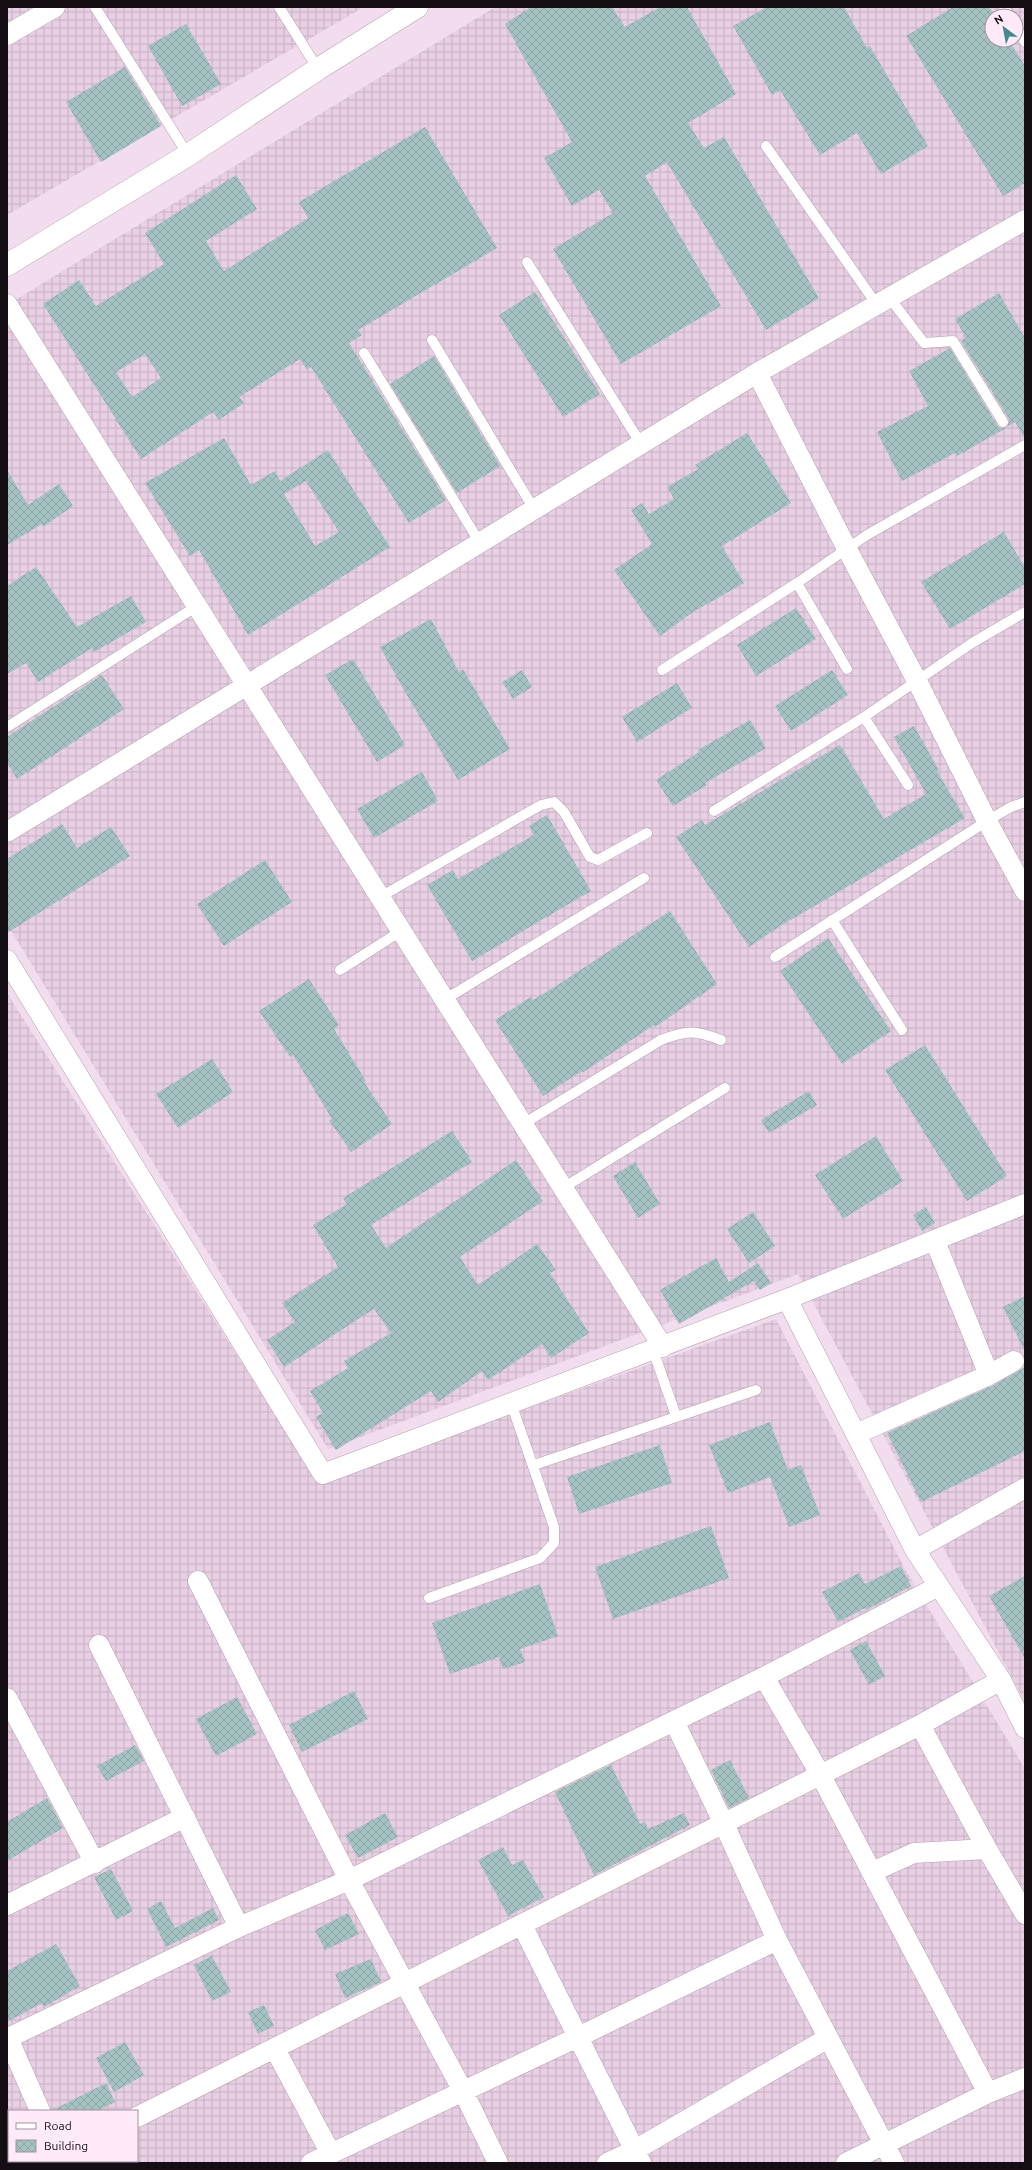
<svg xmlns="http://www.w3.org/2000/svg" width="1032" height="2170" font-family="Ubuntu,sans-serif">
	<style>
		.industrial { fill: url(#industrial-grid); fill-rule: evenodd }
		.building { fill: url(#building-cross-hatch); fill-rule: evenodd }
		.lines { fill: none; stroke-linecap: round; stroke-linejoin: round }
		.lane-casing { stroke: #b5a1b1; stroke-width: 11 }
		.street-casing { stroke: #b5a1b1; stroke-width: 21 }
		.secondary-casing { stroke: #b5a1b1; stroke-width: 23 }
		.lane { stroke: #fff; stroke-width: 10 }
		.street { stroke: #fff; stroke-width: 20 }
		.secondary { stroke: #fff; stroke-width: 22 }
	</style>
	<defs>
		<pattern id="industrial-grid" width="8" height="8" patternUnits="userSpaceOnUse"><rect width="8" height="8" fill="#e9cfe4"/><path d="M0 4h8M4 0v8" fill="none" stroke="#c7b1c3"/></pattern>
		<pattern id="building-cross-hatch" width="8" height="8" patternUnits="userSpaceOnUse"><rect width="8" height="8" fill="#a5c2c2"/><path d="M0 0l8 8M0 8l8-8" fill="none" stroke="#8da6a6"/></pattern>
	</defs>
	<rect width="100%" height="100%" fill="#f1dded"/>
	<!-- industrial -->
	<path class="industrial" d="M7,7H364L7,215Z
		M495,7H1025V1702L798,1274L328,1449L7,924V305ZM992,16H1016V40H992Z
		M7,993L318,1483L776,1319L906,1571L1025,1769V2163H7ZM9,2111H137V2161H9Z"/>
	<!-- building -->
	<path class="building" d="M531,7H612L625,27L660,7H687L736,94L688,123L704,148L724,137L819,298L766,330L667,162L645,176L721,306L621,364L553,249L613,213L599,190L572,206L544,158L572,142L505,24Z
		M767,7H844L867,48L870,46L928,146L881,174L857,133L820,155L780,90L772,95L733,26Z
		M953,7H989L995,16H992V40H1009L1025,66V183L1003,196L906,36Z
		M186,24L221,84L182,106L148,46Z
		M125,67L161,126L101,162L66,102Z
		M425,127L497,248L358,330L362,335L349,343L446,500L409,523L311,367L307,370L300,359L239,397L244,403L219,420L213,412L141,459L43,304L79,280L96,306L164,264L145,233L236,175L257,209L206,241L224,271L308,218L299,202ZM145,354L161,378L132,397L116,372Z
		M535,292L600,394L563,417L499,315Z
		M999,293L1025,338V439L1015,422L1007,427L1009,422V419L961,341L966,338L955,319Z
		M950,348L997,425L1000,428H1006L957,456L955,453L902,481L877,432L928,406L909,371Z
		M434,356L500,466L457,493L390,384Z
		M747,433L791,503L722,546L744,583L693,612L660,636L614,570L652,544L631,510L642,503L649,514L674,499L667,487L698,469L695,465Z
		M224,438L251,485L275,471L280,481L328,450L390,547L248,635L199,550L190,556L145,483ZM306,481L339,532L315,546L284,494Z
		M7,470L28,505L59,484L73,506L43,527L42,524L7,545Z
		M1004,532L1025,568V584L950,629L921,582Z
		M36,567L77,627L131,596L146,622L94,652L92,648L38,682L26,663L7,674V586Z
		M796,608L816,639L756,676L737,645Z
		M431,619L459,672L463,669L510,749L458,780L405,692L380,647Z
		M353,659L405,745L377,762L325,675Z
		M522,670L532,687L513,699L502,682Z
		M832,670L848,695L791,731L775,706Z
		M102,675L124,709L17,779L7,763V737Z
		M677,683L692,708L637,742L622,717Z
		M750,720L766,748L705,783L707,785L673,806L656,780L699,752L698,750Z
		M914,726L939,770L937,771L965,818L782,925L749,947L676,837L702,820L705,825L840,745L884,819L926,794L894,737Z
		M422,772L438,801L374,838L357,809Z
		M547,815L591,891L472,961L427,885L453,870L458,879L534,835L529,826Z
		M62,824L77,848L111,827L130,856L7,933V859Z
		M265,860L292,902L224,946L197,904Z
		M670,911L717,984L655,1027L654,1025L582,1073V1071L543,1096L495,1020L531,997L533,1000L556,986Z
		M828,938L891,1031L842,1064L780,971Z
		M309,979L339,1025L334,1029L366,1081L364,1082L392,1124L351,1152L329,1120L332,1119L293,1055L290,1057L259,1011Z
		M925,1045L1007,1176L967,1201L885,1070Z
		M212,1059L233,1092L178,1128L156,1094Z
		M809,1091L817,1105L769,1133L761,1120Z
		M452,1131L472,1162L371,1225L386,1248L516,1160L543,1201L460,1257L478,1285L537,1244L556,1270L550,1273L589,1333L551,1358L542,1344L488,1380L482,1371L438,1402L431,1391L336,1450L316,1417L323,1413L310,1391L348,1368L344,1361L391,1333L374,1309L284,1367L267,1340L295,1322L282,1303L338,1267L313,1225L347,1204L343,1198Z
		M876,1136L903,1181L843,1219L815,1175Z
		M635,1162L660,1204L638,1218L613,1176Z
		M926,1207L935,1223L922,1231L913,1215Z
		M753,1212L775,1246L749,1263L727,1229Z
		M716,1258L729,1282L758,1263L771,1283L760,1290L754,1281L679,1324L660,1290Z
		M1025,1296V1352L1003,1307Z
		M1025,1367V1451L921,1502L887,1433L994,1385Z
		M770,1422L788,1470L801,1465L820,1515L789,1527L770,1477L728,1493L709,1445Z
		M660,1445L672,1483L579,1514L567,1477Z
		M711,1526L729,1578L613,1619L595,1567Z
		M901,1566L911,1586L866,1610L865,1608L838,1622L822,1592L859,1573L865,1584Z
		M1025,1576V1659L989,1596Z
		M540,1584L558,1636L520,1649L525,1662L503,1669L499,1657L450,1674L432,1623Z
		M866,1641L885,1676L869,1685L850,1650Z
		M354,1691L368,1719L302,1752L289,1725Z
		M237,1697L257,1734L216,1756L196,1719Z
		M135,1745L144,1761L106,1781L97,1766Z
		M730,1760L749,1798L729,1808L711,1770Z
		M611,1765L640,1824L645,1821L648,1829L684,1813L690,1825L594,1875L555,1792Z
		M47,1798L63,1828L7,1861V1822Z
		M385,1813L398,1837L358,1858L345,1835Z
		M503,1847L512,1865L523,1860L544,1897L508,1916L478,1860Z
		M111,1869L133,1911L116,1920L94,1877Z
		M161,1901L175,1928L213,1908L219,1920L166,1947L147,1909Z
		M348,1913L359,1934L325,1950L315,1930Z
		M56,1944L80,1986L44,2007L42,2003L7,2022V1971Z
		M212,1956L231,1992L212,2001L194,1965Z
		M371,1959L381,1982L345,1998L335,1974Z
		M264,2005L274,2026L258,2034L248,2012Z
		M125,2042L144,2075L114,2092L96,2058Z
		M106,2083L115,2102L97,2111H51Z"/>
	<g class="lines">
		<!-- lane casing -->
		<g class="lane-casing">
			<path id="lane" d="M95,7L188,155
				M279,7L318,69
				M1004,7L1009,16
				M1016,27L1025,42
				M766,146L877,305
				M527,262L641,444
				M889,297L924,343L953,341L1003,422
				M432,340L534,509
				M364,353L480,543
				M797,583L847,669
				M662,670L797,583L867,535L1025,445
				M864,717L908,785
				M7,727L197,606
				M714,811L864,717L972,643L1025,612
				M380,897L541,805L554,802L564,812L590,857L598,860L647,833
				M832,920L902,1030
				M775,957L987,821L1011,807L1025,802
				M340,970L401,931
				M444,1000L644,878
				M523,1124L661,1040C687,1030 695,1030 721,1040
				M563,1188L725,1088
				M653,1350L676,1416
				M534,1465L756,1390
				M429,1598L540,1558L554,1543V1527L511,1403"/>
		</g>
		<!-- street casing -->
		<g class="street-casing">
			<path id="street" d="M7,35L55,7
				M7,304L663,1347
				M757,373L847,549L917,681L987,821L1025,891
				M7,832L757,373L1025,220
				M7,960L323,1474L787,1299L1025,1204
				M935,1241L989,1375
				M787,1299L915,1550L1001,1680L1025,1728
				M856,1434L989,1375L1014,1361
				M915,1550L1025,1488
				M198,1581L349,1880L463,2091L498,2163
				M99,1645L239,1927
				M764,1677L820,1774L988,2093
				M7,1698L95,1863
				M674,1721L723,1822L777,1940L894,2163
				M920,1725L987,1849L1025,1914
				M872,1872L914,1853L987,1849
				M7,1905L185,1817
				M522,1925L641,2163
				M275,2049L331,2154
				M40,2111L8,2038L239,1927L349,1880L764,1677L937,1587
				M137,2117L920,1725L1001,1680
				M65,2161L66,2163
				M42,2163L46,2161
				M311,2163L578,2037L777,1940
				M607,2163L635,2150L828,2038
				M846,2163L988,2093L1025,2078"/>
		</g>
		<!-- secondary casing -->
		<g class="secondary-casing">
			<path id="secondary" d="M7,265L188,155L318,69L417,7"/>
		</g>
		<!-- lane -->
		<use href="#lane" class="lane"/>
		<!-- street -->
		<use href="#street" class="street"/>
		<!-- secondary -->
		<use href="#secondary" class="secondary"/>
	</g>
	<!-- border -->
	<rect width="1032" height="2170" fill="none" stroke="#140d13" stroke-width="16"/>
	<!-- legend -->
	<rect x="8" y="2110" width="130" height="52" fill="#ffeafa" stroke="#a1929e"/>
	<rect x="16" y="2123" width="20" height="6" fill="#ffffff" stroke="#a1929e"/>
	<text x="44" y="2130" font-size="12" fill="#140d13">Road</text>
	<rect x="16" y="2140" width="20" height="12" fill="url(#building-cross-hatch)" stroke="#a1929e"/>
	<text x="44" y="2150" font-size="12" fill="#140d13">Building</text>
	<!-- north arrow -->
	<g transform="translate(1004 28) rotate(328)"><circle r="19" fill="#ffeafa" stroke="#a1929e"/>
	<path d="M0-3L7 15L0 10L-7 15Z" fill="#428a8d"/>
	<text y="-6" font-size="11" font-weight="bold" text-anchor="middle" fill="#140d13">N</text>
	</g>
</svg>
